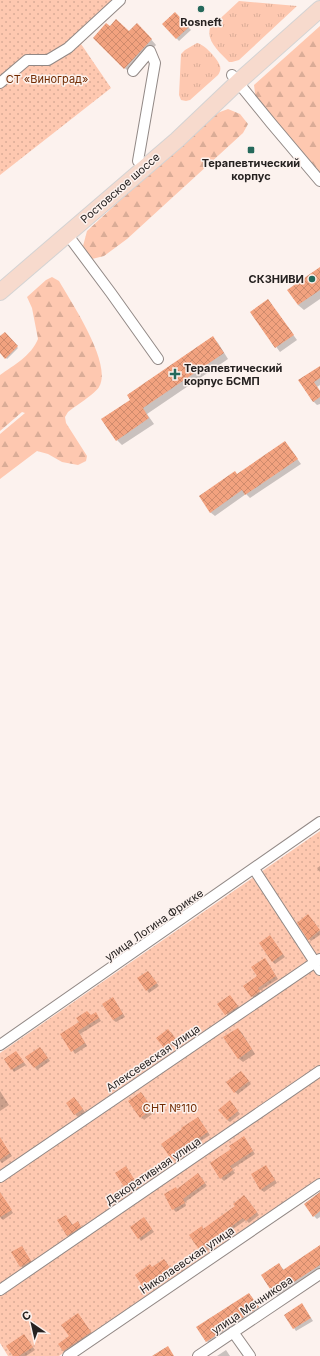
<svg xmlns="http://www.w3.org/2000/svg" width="320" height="1356" font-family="Inter,sans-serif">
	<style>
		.grass { fill: url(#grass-tufts) }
		.forest { fill: url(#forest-firs) }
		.garden { fill: url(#garden-dots) }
		.shadow { fill: #0003 }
		.building { fill: url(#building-cross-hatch) }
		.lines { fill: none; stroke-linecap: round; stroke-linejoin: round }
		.street-casing { stroke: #928986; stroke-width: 12 }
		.primary-casing { stroke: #d4d3d3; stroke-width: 18 }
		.street { stroke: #fff; stroke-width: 10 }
		.primary { stroke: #f7dacd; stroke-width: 16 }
		.poi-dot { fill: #25695b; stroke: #fcf2ee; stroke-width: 1.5 }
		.labels { text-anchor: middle; stroke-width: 3; stroke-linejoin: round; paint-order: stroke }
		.poi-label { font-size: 11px; font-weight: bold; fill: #262221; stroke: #fcf2ee }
		.park-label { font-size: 11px; fill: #722c03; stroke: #fcf2ee }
		.street-label { font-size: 11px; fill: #262221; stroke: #fcf2ee }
	</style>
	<defs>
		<pattern id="grass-tufts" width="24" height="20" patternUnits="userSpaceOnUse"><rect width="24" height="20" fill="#fec8b0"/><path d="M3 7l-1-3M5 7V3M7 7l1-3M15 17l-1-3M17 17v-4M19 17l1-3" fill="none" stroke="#daac97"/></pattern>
		<pattern id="forest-firs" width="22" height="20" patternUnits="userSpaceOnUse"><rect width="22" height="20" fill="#fec8b0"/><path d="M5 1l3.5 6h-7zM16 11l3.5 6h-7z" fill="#daac97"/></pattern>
		<pattern id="garden-dots" width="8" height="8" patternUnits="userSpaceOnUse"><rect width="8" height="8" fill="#fec8b0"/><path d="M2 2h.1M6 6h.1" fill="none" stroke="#daac97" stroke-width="1.8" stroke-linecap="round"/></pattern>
		<pattern id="building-cross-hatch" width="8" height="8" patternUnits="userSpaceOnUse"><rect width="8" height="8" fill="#f2a27f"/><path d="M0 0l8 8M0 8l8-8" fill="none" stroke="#cf8b6d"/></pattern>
	</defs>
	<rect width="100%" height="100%" fill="#fcf2ee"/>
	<!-- grass -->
	<path class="grass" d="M239,1L297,6L239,60L232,62H229C221,53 206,42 210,28Z
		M197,43C204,44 218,59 220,66C221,69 220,72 218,75L190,100L186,101L181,100L179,95L181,54L185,50Z"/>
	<!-- forest -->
	<path class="forest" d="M320,26V174L256,101L254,85Z
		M228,109L240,114L248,124L243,133L127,239L104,256L92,259L83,246L87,231L212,115Z
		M52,277L59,281C71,302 113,364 99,387C96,393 74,407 68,412L65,417L66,423L87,456L86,461L78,465L62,462L48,454L37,451L0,479V434L25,413L22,412L0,431V375C14,365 31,356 38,339L32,308L27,297L46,280Z"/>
	<!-- garden -->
	<path class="garden" d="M0,0H126L81,44L111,88L0,175Z
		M320,831V1178L59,1356H8L0,1343V1053Z"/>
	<!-- shadow -->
	<path class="shadow" d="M175,13L191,30L179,41L164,24Z
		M110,27L129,33L143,30L156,45L130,73L94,38Z
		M320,268V299L304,310L298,305Z
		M268,300L297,340L280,352L251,313Z
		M5,333L18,348L7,359L0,352V338Z
		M213,338L218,343L228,359L147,414L154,424L122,445L117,440L131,400Z
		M320,367V385L317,387L320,391V404L317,405L313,401L300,380Z
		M285,442L301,464L250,498L246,494L215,516L210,512L238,475Z
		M320,866V872L317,868Z
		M310,918L320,931V935L311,941L309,939Z
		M270,936L285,957L275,964L272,961Z
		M267,962L278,979L259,991L261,994L255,999L252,996L258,976Z
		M150,975L159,986L149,993L147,990Z
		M232,999L240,1009L229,1017L219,1004Z
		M115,1001L125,1017L116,1022L113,1020Z
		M96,1013L101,1021L80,1034L87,1046L75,1054L62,1034Z
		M238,1029L242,1033L255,1054L243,1062L238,1058Z
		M171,1032L178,1042L167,1050L157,1038Z
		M43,1051L50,1061L37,1070L27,1057Z
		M16,1052L26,1065L14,1072L5,1059Z
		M241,1072L251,1084L238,1094L235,1092Z
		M0,1091L9,1105L0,1111Z
		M141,1093L155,1112L144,1120L130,1101Z
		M74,1098L85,1112L78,1117L75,1114Z
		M232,1104L240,1114L230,1122L227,1120Z
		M200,1121L210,1135L186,1151L187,1153L175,1161L162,1144Z
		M0,1139L12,1156L2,1163L0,1161Z
		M246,1140L255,1154L232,1169L235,1173L224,1181L221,1178Z
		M268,1169L277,1183L264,1192L261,1189Z
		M128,1170L141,1190L132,1196L129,1193Z
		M201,1177L207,1186L185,1202L186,1206L176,1212L173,1209L177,1190Z
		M320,1194V1217L317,1219L314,1216Z
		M0,1199L5,1200L13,1213L3,1220L0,1217Z
		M247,1199L259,1215L249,1223L246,1220L213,1243L215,1245L204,1253L190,1235L202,1227L204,1230Z
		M66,1216L73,1225L78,1223L83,1230L70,1238L59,1220Z
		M146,1221L154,1232L141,1241L139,1238Z
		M320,1246V1269L278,1297L262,1275L279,1264L284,1270Z
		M22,1247L33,1264L24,1269L21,1266Z
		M166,1263L174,1275L149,1292L146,1289L153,1268Z
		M251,1296L261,1310L209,1344L207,1341Z
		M304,1307L313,1321L296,1331L294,1328Z
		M81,1318L94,1336L67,1354L63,1351Z
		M24,1335L35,1350L26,1356H14Z
		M226,1350L230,1356H217Z"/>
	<!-- building -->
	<path class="building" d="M175,12L189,27L176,39L162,24Z
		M116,19L129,31L137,23L152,39L124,69L93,38L106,23L110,26Z
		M320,267V290L298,305L287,290Z
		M268,299L294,335L275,348L250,312Z
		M5,332L18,346L5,359L0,353V336Z
		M213,336L224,353L143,408L149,418L116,441L101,419L130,400L127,395Z
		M320,366V378L314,382L320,391V397L313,402L298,380Z
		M285,441L298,459L245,495L242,490L210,513L199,496L235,471L237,474Z
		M308,914L320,930L308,940L297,923Z
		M270,935L283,954L272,962L259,943Z
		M265,958L276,976L258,988L260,991L251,997L243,986L257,976L251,967Z
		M148,971L157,983L146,991L137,978Z
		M230,995L238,1006L225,1015L217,1004Z
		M113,997L123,1014L113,1020L102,1004Z
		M87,1011L91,1015L96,1012L99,1018L78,1031L85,1043L71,1052L60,1034L79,1022L76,1018Z
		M238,1028L252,1049L238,1059L223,1037Z
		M168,1029L176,1039L164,1048L156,1038Z
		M40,1047L48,1058L34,1068L25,1057Z
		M16,1051L24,1062L11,1070L4,1059Z
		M241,1071L249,1081L234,1093L226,1082Z
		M141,1092L153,1109L140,1118L128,1101Z
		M74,1097L83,1109L74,1115L66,1103Z
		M230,1100L238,1111L227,1120L218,1110Z
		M198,1117L208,1132L184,1148L185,1150L171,1159L161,1144L182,1129L181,1128Z
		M244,1136L253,1151L230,1166L233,1170L220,1179L210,1163L231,1149L229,1146Z
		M0,1137L10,1153L0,1160Z
		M266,1165L275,1180L260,1190L251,1174Z
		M126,1166L139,1187L129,1194L115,1173Z
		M198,1173L205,1183L183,1199L185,1203L172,1210L164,1194L176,1187L177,1189Z
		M0,1192L12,1210L0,1217Z
		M320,1192V1211L313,1217L304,1204Z
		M244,1195L257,1212L246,1221L243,1218L212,1240L213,1242L200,1251L189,1235L202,1226L203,1229L235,1206L233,1204Z
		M66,1215L72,1225L78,1221L81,1227L67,1236L57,1220Z
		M144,1217L152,1229L138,1239L130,1227Z
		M320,1245V1265L274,1295L261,1275L279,1263L283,1270Z
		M22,1246L31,1261L20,1267L11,1252Z
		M164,1259L173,1272L145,1290L135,1275L150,1264L152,1267Z
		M249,1293L259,1307L206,1342L196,1327Z
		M302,1303L311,1318L293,1329L284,1315Z
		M78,1313L91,1332L63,1351L58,1344L69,1336L61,1325Z
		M24,1334L33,1347L19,1356H13L6,1346Z
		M168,1346L174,1356H152Z"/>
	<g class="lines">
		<!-- street casing -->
		<g class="street-casing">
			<path id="street" d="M133,71L150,51L155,63L138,161
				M232,75L271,123L320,181
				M0,83L27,60H48L68,48L120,0
				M67,234L111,293L158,359
				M254,869L320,970
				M0,1045L320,822
				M0,1177L320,959
				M0,1290L320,1071
				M233,1332L250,1356
				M68,1356L320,1184
				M198,1356L320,1274"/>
		</g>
		<!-- primary casing -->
		<g class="primary-casing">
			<path id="primary" d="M0,292L177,140L238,82L320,9"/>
		</g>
		<!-- street -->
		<use href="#street" class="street"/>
		<!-- primary -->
		<use href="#primary" class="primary"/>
	</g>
	<!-- markers -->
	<g class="poi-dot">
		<circle cx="201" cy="9" r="4"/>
		<rect x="247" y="146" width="8" height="8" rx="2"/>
		<circle cx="312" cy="279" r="4"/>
		<path d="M173 368h4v4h4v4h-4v4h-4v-4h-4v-4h4z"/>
	</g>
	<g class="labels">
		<!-- poi labels -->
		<g class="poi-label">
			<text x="201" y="26">Rosneft</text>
			<text x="251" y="167">Терапевтический<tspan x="251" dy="13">корпус</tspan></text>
			<text x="304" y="283" text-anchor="end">СКЗНИВИ</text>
			<text x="184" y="372" text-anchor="start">Терапевтический<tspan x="184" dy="13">корпус БСМП</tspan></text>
		</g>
		<!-- park labels -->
		<g class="park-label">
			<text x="47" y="83">СТ «Виноград»</text>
			<text x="170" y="1112">СНТ №110</text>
		</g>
		<!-- street labels -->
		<g class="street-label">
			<text transform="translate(120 188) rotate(-41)" y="4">Ростовское шоссе</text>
			<text transform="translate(154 925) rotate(-35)" y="4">улица Логина Фрикке</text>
			<text transform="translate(153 1058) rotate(-34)" y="4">Алексеевская улица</text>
			<text transform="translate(153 1171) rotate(-34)" y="4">Декоративная улица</text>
			<text transform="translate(187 1260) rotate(-34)" y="4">Николаевская улица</text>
			<text transform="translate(252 1305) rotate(-34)" y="4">улица Мечникова</text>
		</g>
	</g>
	<!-- north arrow -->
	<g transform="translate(32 1324) rotate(326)" stroke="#fcf2ee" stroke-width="3" paint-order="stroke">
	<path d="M0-3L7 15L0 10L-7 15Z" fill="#262221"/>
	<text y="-6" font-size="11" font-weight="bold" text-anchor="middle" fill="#262221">С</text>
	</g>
</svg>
